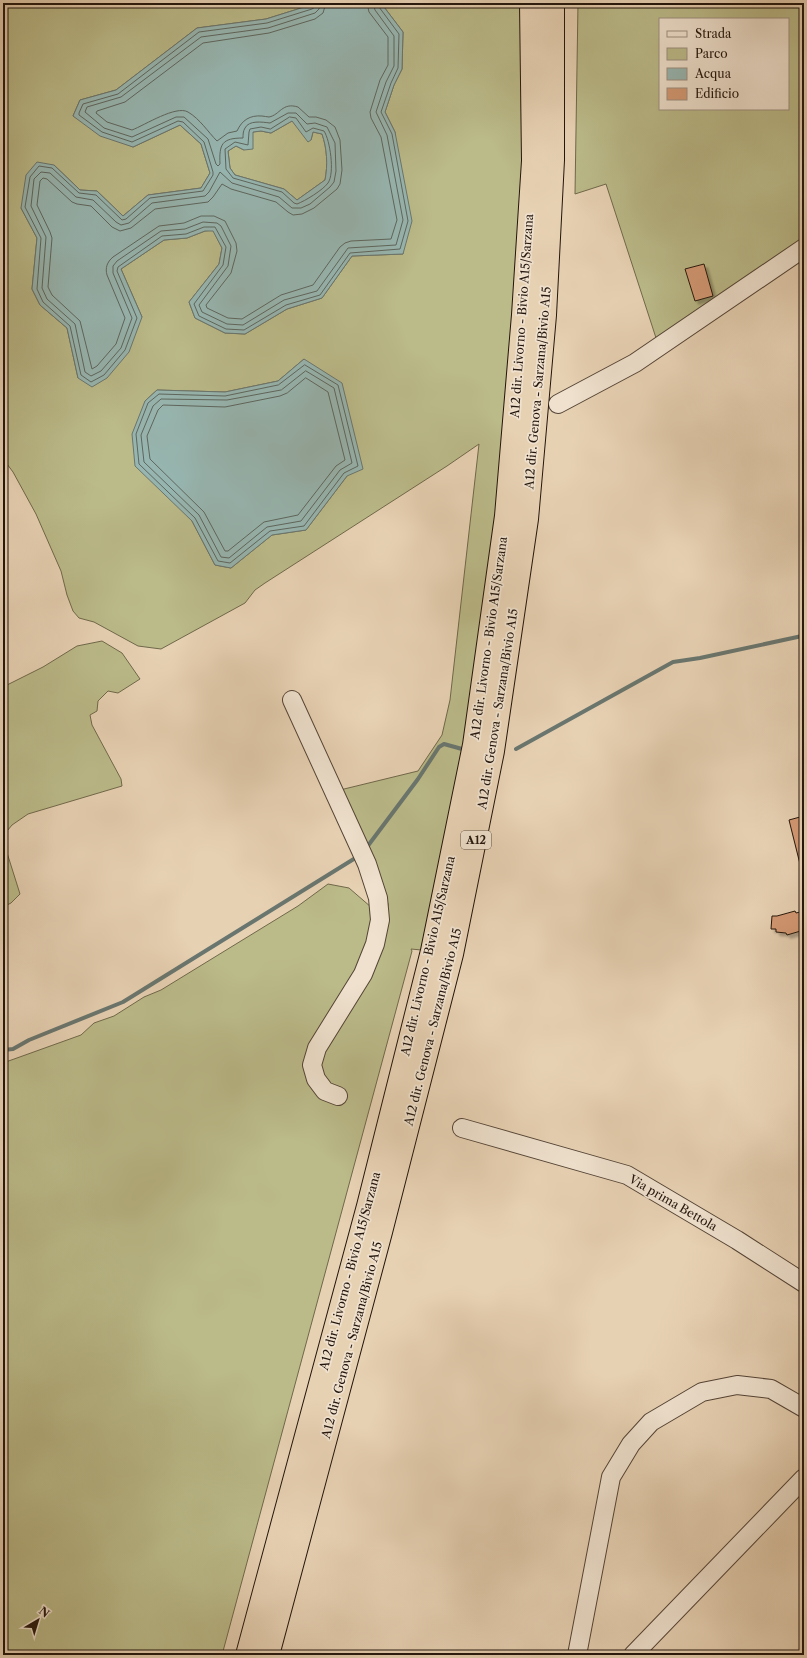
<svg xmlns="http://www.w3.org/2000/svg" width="807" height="1658" font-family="'Libre Caslon Text',serif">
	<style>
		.green { fill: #bbba89; stroke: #6f684a; fill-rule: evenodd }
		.water { fill: #97b6b1; stroke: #69766f; fill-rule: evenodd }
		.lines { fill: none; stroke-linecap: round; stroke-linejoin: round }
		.shore { stroke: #5d665e; stroke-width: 1 }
		.stream { stroke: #69766f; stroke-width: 4 }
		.building { fill: #d59a74; stroke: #23150c; filter: url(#shadow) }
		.minor-casing { stroke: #544436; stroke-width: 20 }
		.highway-casing { stroke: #23150c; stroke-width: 24 }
		.minor { stroke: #efe1ce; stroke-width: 18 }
		.highway { stroke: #e7d1b3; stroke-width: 22 }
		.labels { text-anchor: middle; stroke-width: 3.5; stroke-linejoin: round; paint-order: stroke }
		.shield { fill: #efe1ce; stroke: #605246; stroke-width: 1 }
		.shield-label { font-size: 11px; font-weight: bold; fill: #23150c }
		.street-label { font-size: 12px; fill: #23150c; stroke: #efe1ce }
	</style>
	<defs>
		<filter id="shadow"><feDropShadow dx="3.5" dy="3.5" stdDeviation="1" flood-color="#0004"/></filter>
	</defs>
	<rect width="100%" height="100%" fill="#e7d1b3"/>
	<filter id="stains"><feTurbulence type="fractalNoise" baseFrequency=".005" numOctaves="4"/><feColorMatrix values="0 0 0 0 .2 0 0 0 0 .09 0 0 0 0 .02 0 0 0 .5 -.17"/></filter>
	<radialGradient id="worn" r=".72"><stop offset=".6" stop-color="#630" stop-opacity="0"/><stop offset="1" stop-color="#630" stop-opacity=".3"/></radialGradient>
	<!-- green -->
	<path class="green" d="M3,3H317L266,19L197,28L116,90L80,100L73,116L133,147L180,125L201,144L210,173L201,188L148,195L123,216L97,191L80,190L54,165L21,208L37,238L32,289L40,305L67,328L78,378L142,317L121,269L164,240L187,238L205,231L213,230L222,248L219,264L189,302L195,318L225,333L245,334L287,309L322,298L352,256L403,254L395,132L385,112L394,85L402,69L403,32L381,3H531L506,516L432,951L411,949L412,951L222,1655H3V1063L81,1035L94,1023L114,1016L144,997L161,990L298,906L328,884L349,888L386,920L388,904L374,866L340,790L418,771L442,735L450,700L479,444L447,466L265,583L255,590L245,603L161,649L138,646L94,622L79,618L73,611L67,595L61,571L36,514L13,472L7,464L3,465ZM304,359L347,476L306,530L272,535L231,568L215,565L192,521L145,401L157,390L225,392L278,381Z
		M578,3H804V239L657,341L606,184L575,194ZM660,19H788V109H660Z
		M292,121L311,140L313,132L322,134C327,148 328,165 325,180L297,200L284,189L235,175L230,168L228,151L236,146L244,150L253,132L261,131L271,133Z
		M102,641L122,653L140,679L118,693L108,691L98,701L97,711L90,715L92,725L121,779L122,786L28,814L12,825L3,836V687L43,667L77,646Z
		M3,840L20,894L11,903L3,907Z"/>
	<!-- water -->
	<path class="water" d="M317,3H381L403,32L402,69L394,85L385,112L395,132L412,221L403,254L352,256L322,298L287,309L245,334L225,333L195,318L189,302L219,264L222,248L213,231H205L187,238L164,240L121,269L142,317L129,352L107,378L92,387L78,378L67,328L40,305L32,289L37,238L21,208L26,175L37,162L54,165L80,190L97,191L123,216L148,195L201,188L210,173L201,144L180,125L133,147L100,136L73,116L80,100L116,90L197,28L266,19ZM292,121L308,142L311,140L313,132L322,134C327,148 328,165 325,180L297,200L284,189L235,175L230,168L228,151L236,146L244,150L253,149V132L261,131L271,133Z
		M304,359L342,383L363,469L347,476L306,530L272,535L231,568L215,565L192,521L135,466L132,434L145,401L157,390L225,392L278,381Z"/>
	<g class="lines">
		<!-- shore -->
		<path class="shore" d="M315,3V7L312,9L267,23L199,32L118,94L83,104L79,113V115L102,132L132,142L178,121L183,122L204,142L213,172V175L203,191L150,198L126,219L122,220L96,195L79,193L52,168L39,166L30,177L25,207L41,238L37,289L43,302L70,326L81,375L91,382L104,375L125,350L137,318L117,271L118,267L162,236L186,234L204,227H215L226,247L223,265L194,304L199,316L226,329L244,330L286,305L320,295L350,253L400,249L408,221L392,134L381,112L391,83L398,68L399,34L379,7L378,3
			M320,3L319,9L315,13L268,28L201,37L121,97L87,107L85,112L104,128L132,137L176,117H184L208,139L216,164L218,166L220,164C219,144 222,138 243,138C243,135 243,131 245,128C249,120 262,122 270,123L288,113H296L307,124L315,123L327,127L335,143L336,171L334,182L330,187L310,204L301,208H292L279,197L232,183L220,172L209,192L205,196L152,203L129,223L121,225L116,222L93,200L76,197L50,173L41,172L34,179L31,206L46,237L42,288L47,299L75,324L85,372L91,376L101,371L121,348L132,318L113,273V266L117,261L161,231L185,229L203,222L217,223L221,226L231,246L228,266L199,305L202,312L227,324L243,325L284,300L317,291L348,248L396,245L403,220L387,135L376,112L386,82L394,66V36L375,10L373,3
			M326,3L323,13L315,19L269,33L203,43L125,102L97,111L96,113L107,122L132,130C145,125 176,105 188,112C200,119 208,132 217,141L228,133L237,131C242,120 250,115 262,116C264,116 267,117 269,117C280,115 282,102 298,107L309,117H316L326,120L335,127L340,140L342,170L340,184L337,189L314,208L302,214L293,215L288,212L276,202L231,189L222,184L213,197L208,202L155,209L131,228L120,231L112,227L91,206L77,204L72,202L47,179L43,178L40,181L37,205L50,232L52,238L48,287L52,295L80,321L92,369L97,366L116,344L125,318L107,275C105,268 107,262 113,257L159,226L184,223L201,216H214L225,221L236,243L237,251L231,273L206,305L207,308L228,318L242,319L281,295L313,285L340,247L345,243L351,241L391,239L397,220L381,137L371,118L370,112L380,80L388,65V37L369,12L367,3
			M290,117L296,118L306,132L313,128L324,131C330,140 335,173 328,183C323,190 305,201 297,204L294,203L282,192L233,178L226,169L225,149L235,142L248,145L249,132L250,129L261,127L270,129Z
			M305,365L338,385L358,466L344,473L304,526L270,531L230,563L218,561L195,518L139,464L136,434L148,403L159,394L225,396L278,385Z
			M306,371L334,388L352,463L340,470L301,521L267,527L229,558L221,557L199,515L144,462L141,435L153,406L161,399L227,400L281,390Z
			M306,378L328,392L345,460L336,466L298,515L264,522L228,551H225L204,512L150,459L147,436L158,410L163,405L225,407L280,396L287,393Z"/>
		<!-- stream -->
		<path class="stream" d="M804,584L802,593L804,615
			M516,749L673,662L700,658L802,636L804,620
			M367,847L418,779L439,747L444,744L462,749
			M3,1050L13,1049L29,1040L123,1002L357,857"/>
	</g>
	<!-- building -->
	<path class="building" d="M704,264L713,296L695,301L685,269Z
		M800,817L804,833V863L800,864L789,820Z
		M795,911L796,913L804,911V930L787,935L786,933L776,932V929H771L772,916H777Z"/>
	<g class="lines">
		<!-- minor casing -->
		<g class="minor-casing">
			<path id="minor" d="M558,404L635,363L804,248
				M292,700L367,864L378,898L380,920L375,944L363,974L317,1048L312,1065L316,1079L325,1091L338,1096
				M462,1128L627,1175L737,1240L804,1283
				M577,1655L611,1477L631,1444L651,1422L702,1392L737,1385L771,1389L804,1408
				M633,1655L804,1478"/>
		</g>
		<!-- highway casing -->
		<g class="highway-casing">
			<path id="highway" d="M247,1655L368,1206L432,951L474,745L506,516L523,315L533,161L531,3
				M268,1655L381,1232L452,954L493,751L527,519L545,315L553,160V3"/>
		</g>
		<!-- minor -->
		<use href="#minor" class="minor"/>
		<!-- highway -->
		<use href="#highway" class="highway"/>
	</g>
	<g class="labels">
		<!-- shield labels -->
		<rect class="shield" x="461" y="831" width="30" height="18" rx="3"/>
		<g class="shield-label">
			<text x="476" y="844">A12</text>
		</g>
		<!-- street labels -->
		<g class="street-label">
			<text transform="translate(522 316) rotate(-86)" y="4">A12 dir. Livorno - Bivio A15/Sarzana</text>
			<text transform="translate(538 388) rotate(-85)" y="4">A12 dir. Genova - Sarzana/Bivio A15</text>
			<text transform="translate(489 638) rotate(-82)" y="4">A12 dir. Livorno - Bivio A15/Sarzana</text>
			<text transform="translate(498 709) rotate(-81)" y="4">A12 dir. Genova - Sarzana/Bivio A15</text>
			<text transform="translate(428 956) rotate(-77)" y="4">A12 dir. Livorno - Bivio A15/Sarzana</text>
			<text transform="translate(433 1027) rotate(-76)" y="4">A12 dir. Genova - Sarzana/Bivio A15</text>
			<text transform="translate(673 1203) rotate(30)" y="4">Via prima Bettola</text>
			<text transform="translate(350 1271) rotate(-75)" y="4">A12 dir. Livorno - Bivio A15/Sarzana</text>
			<text transform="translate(352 1340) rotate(-75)" y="4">A12 dir. Genova - Sarzana/Bivio A15</text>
		</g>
	</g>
	<!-- margin -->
	<rect width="807" height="1658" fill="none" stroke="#e7d1b3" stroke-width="16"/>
	<rect x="4" y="4" width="799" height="1650" fill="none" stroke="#23150c" stroke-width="2"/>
	<rect x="8" y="8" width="791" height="1642" fill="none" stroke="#23150c"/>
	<!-- legend -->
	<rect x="659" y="18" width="130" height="92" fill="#efe1ce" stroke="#9d8f80"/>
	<rect x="667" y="31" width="20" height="6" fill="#efe1ce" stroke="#9d8f80"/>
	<text x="695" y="38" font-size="12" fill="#23150c">Strada</text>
	<rect x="667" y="48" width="20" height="12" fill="#bbba89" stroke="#9d8f80"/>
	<text x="695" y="58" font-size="12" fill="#23150c">Parco</text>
	<rect x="667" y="68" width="20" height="12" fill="#97b6b1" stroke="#9d8f80"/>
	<text x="695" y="78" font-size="12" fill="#23150c">Acqua</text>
	<rect x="667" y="88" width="20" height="12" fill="#d59a74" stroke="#9d8f80"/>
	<text x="695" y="98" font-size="12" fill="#23150c">Edificio</text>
	<!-- north arrow -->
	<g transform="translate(38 1620) rotate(38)" stroke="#efe1ce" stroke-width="3" paint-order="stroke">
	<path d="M0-3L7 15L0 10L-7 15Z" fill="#23150c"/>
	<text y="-6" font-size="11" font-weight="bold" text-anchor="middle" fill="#23150c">N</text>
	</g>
	<rect width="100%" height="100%" filter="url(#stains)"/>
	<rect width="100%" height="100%" fill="url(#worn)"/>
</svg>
